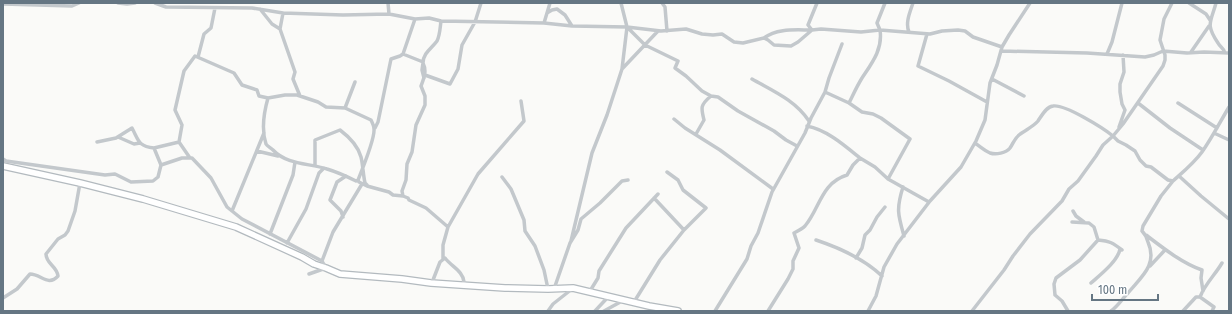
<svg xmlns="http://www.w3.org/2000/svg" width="1232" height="314" font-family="'Fira Sans Condensed',sans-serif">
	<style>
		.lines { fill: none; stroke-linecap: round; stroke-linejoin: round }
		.secondary-casing { stroke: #b3babf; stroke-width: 8 }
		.street { stroke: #c3c8cc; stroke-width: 3.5 }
		.secondary { stroke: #fff; stroke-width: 5.5 }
	</style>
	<rect width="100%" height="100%" fill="#fafaf8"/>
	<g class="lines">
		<!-- secondary casing -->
		<g class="secondary-casing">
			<path id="secondary" d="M3,166L80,183L143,199L236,227L302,257L314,264L326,268L340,274L402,279L431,283L505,288L548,289L573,288L649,306L678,311"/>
		</g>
		<!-- street -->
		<path class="street" d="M118,3L127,4L135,3
			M155,3L166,7L252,8L283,13L343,15L389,14L415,19L429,18L441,21L544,23L572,26L627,27L645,45L678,61L675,68L686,76L702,91L711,96L718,97L738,111L774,131L786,140L797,146
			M388,3L389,14
			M621,3L627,27L661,31L686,29L702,34L713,35L722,34L734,42L743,43L764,38L768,40L774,45L791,46L798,42L812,30L821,29L861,32L880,30C883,49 872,63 862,78C857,86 853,95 849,103L825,92L829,78L842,44
			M662,3L665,7L667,31
			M885,3L877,23L880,30L930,34L942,31L958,30L965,31L973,37L1002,47
			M1189,3L1206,14L1210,20
			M1216,3C1211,22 1205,24 1218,43C1220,47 1224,48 1225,53
			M3,4L72,6L79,3
			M260,9L272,24L280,29
			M283,13L280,29L295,72L293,79L300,96
			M547,13L550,3
			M415,19L403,54L423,62
			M544,23L547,13L552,10L557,9L565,15L572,26
			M812,30L808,25L817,3
			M909,32C905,23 910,12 913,3
			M927,34L918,66L949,81L987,102
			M764,38C777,28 795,30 811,30
			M1002,51L1087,53L1145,57L1154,55L1163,51L1187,53L1204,52L1229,53
			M1191,52L1209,26
			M1107,54L1112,42L1122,3
			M198,57L204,34L211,28L215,8
			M423,63C423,53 432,48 437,41C440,35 440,28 441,21
			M622,69L627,27
			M425,75L450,84L458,69L462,45L475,22L481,3
			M424,78L422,70L423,63C427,71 424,78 421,86L425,96V105L416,125L412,152L407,164L406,180L402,191L403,196L408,198L409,200L426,208L448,227L443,245V259
			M752,79C773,91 795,100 809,121
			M992,79L1024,96
			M1138,103L1170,128L1203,150
			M1178,103L1217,128
			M345,108L355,82
			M674,119L685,128L720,150L773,189
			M807,126C827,130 844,145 860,158
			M1119,127L1125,110L1122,104L1120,92V84L1124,72L1123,55
			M375,128L378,122L391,59L400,56L403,54
			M1214,133L1229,140
			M696,134L704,120C701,108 700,105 711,96
			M118,137L134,144L140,143
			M97,142L116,138L132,128C139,141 138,146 154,148
			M975,143C979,146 985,151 990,153C996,155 1006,153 1010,148C1013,144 1014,139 1019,135C1025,130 1033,127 1038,121C1042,115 1046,107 1053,106C1065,104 1103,128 1113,136L1123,124L1163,66L1165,60V55L1160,40L1164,19L1172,3
			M257,151L278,156
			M190,158L179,142L182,125L175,110L184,71L195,56L234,73L242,85L257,90L259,96L268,98
			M3,159L6,161L105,175L115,174L131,182L153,181L158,177L161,165L182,158H192L211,178L227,207L242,219L322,261L326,268L309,274
			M161,165L154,148L179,142
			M315,166V140L340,130C348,136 358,146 361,157C363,165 363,174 365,183L367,185
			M1179,176L1201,196L1229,219
			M502,177L511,189L524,220L525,231L535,246L544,270L548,289
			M888,179L929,202
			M358,180L356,181C346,176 337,172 327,169C309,163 287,165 273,150C271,148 267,146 266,144C261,129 264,112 268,98L285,95H297L318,102L326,107L345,108L371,120C372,122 374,126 374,129C375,138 362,170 358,180L359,182L367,186L389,192L393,195L403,196
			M903,187C896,209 898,215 904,236
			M654,198L684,230
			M232,211L264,133
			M1073,211L1076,216L1084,222
			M343,217L341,211L330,200L337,182L346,176
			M1072,222L1089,223L1094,227L1098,240
			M448,227L478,174L524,121L521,101
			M270,234L293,175L295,162
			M1146,235C1163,248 1182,263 1202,270L1201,278L1203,291
			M816,240C840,248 863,258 882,276
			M571,241L592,153L607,115L622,69L658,31
			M287,243L306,209L319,173L324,168
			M856,258L862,248L865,235L870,230L877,217L885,207
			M322,261L333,232L362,184
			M1150,266L1165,250
			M433,280L440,262L445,258C452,267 463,271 464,282
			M1091,283C1100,275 1118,261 1120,249
			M554,289L570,243L578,230L581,219L600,203L622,181L628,180
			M590,291L598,278L599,271L626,228L658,194
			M1200,297C1205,284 1215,275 1222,263
			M3,298L17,289L30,274C41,274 48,287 58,276C57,266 46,264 46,254L58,239L65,235L68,231L75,211L80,183
			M634,302L660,260L684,230L706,208L683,190L678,180L667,172
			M548,311L553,304L572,289
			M595,311L609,296
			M604,311L624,300
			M715,311L747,259L751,246L758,233L772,192L805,133L811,118L825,92
			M768,311L788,279L793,269V261L799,248L794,233C798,231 802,229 805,226C820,208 821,183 847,175L853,165L860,158L875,167L888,179L910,139L881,118L873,114L862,112L849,103
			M868,311L876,296L884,267L897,244L930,201L961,167L976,141L985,120L990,83L997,65L1002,47L1009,35L1030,3
			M972,311L1004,270L1013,256L1030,234L1062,201L1069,189L1078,181L1096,156L1103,145L1113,136L1118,141L1126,145L1135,151L1140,160L1146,166L1151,167L1168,180L1173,181C1183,172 1194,163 1202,152C1212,138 1220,122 1229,107
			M1068,311L1062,301L1055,295L1054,284L1056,278L1080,260L1098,240C1110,241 1113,243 1122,250
			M1111,311C1118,306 1122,299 1128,293C1141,277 1158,265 1148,242C1147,238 1145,234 1142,231L1143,226L1161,196L1173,181
			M1183,311L1196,297H1200L1214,307L1212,311"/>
		<!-- secondary -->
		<use href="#secondary" class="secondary"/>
	</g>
	<!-- border -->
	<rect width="1232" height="314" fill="none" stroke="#657683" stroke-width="8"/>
	<!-- scale -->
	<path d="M1092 294v6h66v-6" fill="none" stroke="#657683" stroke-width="2"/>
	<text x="1098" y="294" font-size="12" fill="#657683" stroke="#ffffff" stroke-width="3" paint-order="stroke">100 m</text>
</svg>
